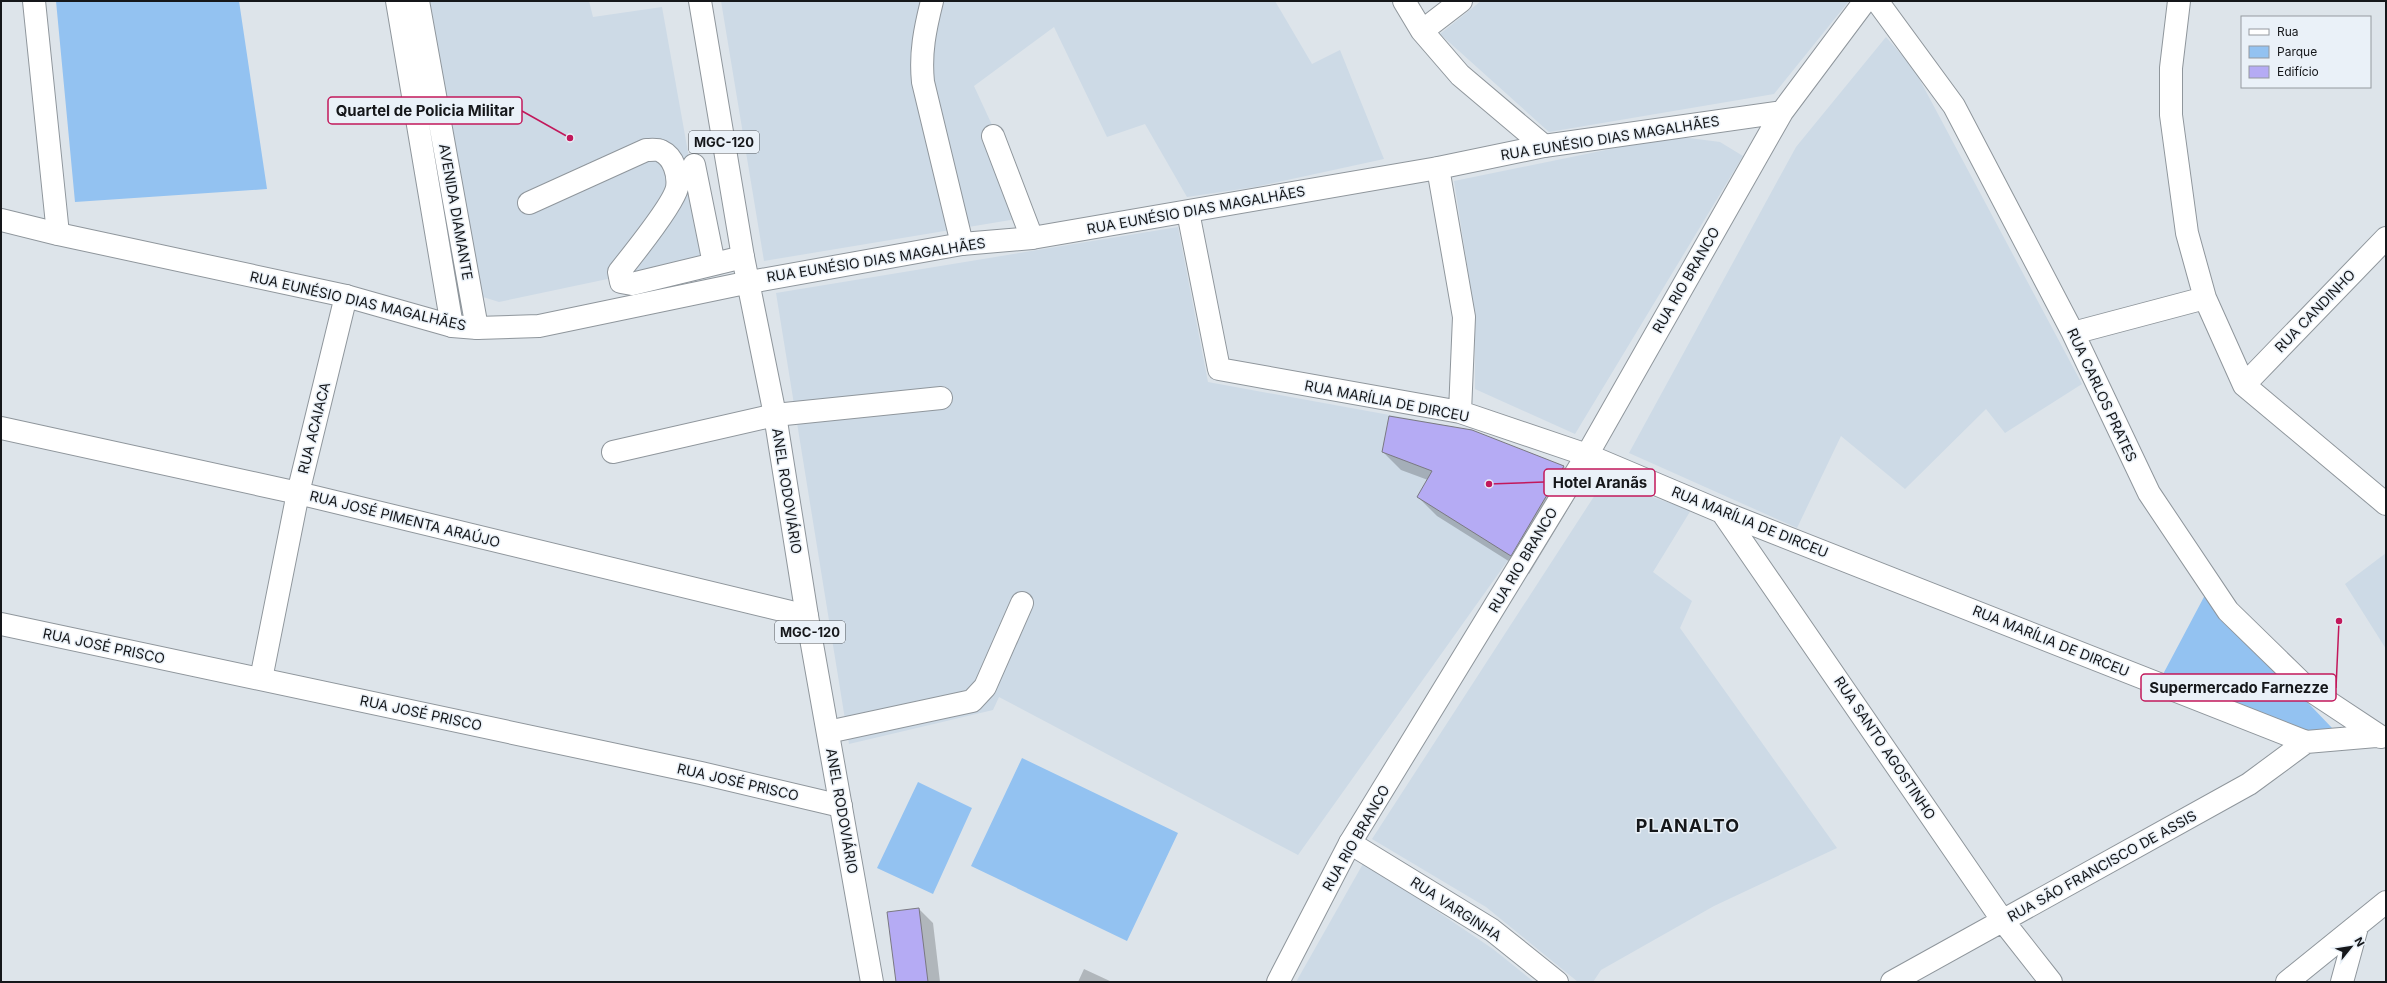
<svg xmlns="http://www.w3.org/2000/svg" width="2387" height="983" font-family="Inter,sans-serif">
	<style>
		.built { fill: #cddae6 }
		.green { fill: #93c2f1 }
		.shadow { fill: #0003 }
		.building { fill: #b5abf4; stroke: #7a7981 }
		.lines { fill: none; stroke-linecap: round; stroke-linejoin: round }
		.minor-casing { stroke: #8f969c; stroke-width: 24 }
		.major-casing { stroke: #8f969c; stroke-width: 24 }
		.minor { stroke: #fff; stroke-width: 22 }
		.major { stroke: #fff; stroke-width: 22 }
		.labels { text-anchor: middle; stroke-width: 3; stroke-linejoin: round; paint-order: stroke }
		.shield { fill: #eaf1f8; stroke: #55585d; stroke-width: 1 }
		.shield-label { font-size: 13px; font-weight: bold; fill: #15171a }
		.street-label { font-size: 14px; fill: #15171a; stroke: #eaf1f8 }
		.district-label { font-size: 18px; font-weight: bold; letter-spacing: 1px; fill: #15171a; stroke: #eaf1f8 }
		.leader { fill: none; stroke: #c2185b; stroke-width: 1.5 }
		.callout-dot { fill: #c2185b; stroke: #eaf1f8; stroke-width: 1.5 }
		.callout { fill: #eaf1f8; stroke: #c2185b; stroke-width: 1.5 }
		.callout-label { font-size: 15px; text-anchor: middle; font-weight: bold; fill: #15171a }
	</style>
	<rect width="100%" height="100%" fill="#dde4ea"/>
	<!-- built -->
	<path class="built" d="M430,1H589L593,17L662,7L707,258L499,302L480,296Z
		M721,1H1275L1312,64L1340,50L1384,159L1255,187L1187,197L1145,124L1107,137L1054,27L974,86L1034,216L764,261Z
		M1481,1H1849L1774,94L1549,132L1440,34Z
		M1886,37L1914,69L2082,384L2005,433L1986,409L1905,489L1841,436L1797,528L1629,453L1796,147Z
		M1674,136L1720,142L1743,156L1575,434L1475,389V316L1454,181Z
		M1178,227L1208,382L1472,430L1564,466L1511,556L1298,855L999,697L993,710L849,744L776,293Z
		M1604,481L1691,510L1653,572L1692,601L1680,628L1837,848L1714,906L1601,970L1593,982H1578L1486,907L1372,839Z
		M2386,553V649L2345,584Z
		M1364,862L1493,949L1534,982H1296Z"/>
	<!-- green -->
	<path class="green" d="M56,1H239L267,189L75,202Z
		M2205,595L2333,729L2306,731L2161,678Z
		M1022,758L1178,833L1127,941L971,866Z
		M918,782L972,808L933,894L877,868Z"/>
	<!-- shadow -->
	<path class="shadow" d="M1472,431L1564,467L1582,486L1529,574L1437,516L1418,497L1428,480L1401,470L1383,452Z
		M919,909L933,923L940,982H897Z
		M1084,969L1112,982H1078Z"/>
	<!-- building -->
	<path class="building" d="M1389,416L1472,430L1564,466L1511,556L1417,497L1432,471L1382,452Z
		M919,908L928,982H896L887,912Z"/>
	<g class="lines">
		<!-- minor casing -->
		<g class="minor-casing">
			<path id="minor" d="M34,1L58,234
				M397,1L452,326
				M418,1L477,328
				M932,1C925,29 920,53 923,82L962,244
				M1404,1L1422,31L1460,75L1544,146
				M1877,1L1954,106L2073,333L2149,493L2228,611L2307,688L2381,737
				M2179,1L2171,68V115L2187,233L2205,298L2244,385L2386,504
				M1422,31L1461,1
				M993,136L1032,238
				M694,165L714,264
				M1438,168L1464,317L1460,412
				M529,203L646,150C650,150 657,149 661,151C674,157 679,175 677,188C673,205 631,257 619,272L621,282L632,284L743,257
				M1188,212L1219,369L1460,412L1587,455L1722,512L2306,742L2376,736
				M2073,333L2205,298
				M2244,385L2386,238
				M1,428L298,493L807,616
				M613,452L775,415L941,398
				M1722,512L2003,921L2051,982
				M1,624L701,773L841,806
				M261,679L298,493L346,296
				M828,732L972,701L985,687L1022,603
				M1350,843L1492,930L1557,982
				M1892,982L2249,784L2306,742
				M2287,982L2386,902
				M2342,982L2357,927"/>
		</g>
		<!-- major casing -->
		<g class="major-casing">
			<path id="major" d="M700,1L743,257L775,415L807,616L872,982
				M1,220L58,234L346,296L452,326L477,328L539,326L750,282L962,244L1032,238L1438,168L1544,146L1782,112
				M1278,982L1350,843L1587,455L1782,112L1865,1"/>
		</g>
		<!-- minor -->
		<use href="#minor" class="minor"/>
		<!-- major -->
		<use href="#major" class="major"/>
	</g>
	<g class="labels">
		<!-- shield labels -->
		<g class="shield">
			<rect x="689" y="131" width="70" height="22" rx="3"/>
			<rect x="775" y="621" width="70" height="22" rx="3"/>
		</g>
		<g class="shield-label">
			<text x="724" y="147">MGC-120</text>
			<text x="810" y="637">MGC-120</text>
		</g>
		<!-- street labels -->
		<g class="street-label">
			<text transform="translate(1610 138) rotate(-9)" y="5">RUA EUNÉSIO DIAS MAGALHÃES</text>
			<text transform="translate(1196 210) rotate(-10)" y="5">RUA EUNÉSIO DIAS MAGALHÃES</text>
			<text transform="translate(456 212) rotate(80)" y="5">AVENIDA DIAMANTE</text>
			<text transform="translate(876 260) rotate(-9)" y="5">RUA EUNÉSIO DIAS MAGALHÃES</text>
			<text transform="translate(1686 280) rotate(-60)" y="5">RUA RIO BRANCO</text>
			<text transform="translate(358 301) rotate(13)" y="5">RUA EUNÉSIO DIAS MAGALHÃES</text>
			<text transform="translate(2315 311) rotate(-46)" y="5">RUA CANDINHO</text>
			<text transform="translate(2102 395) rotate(65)" y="5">RUA CARLOS PRATES</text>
			<text transform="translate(1387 401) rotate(11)" y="5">RUA MARÍLIA DE DIRCEU</text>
			<text transform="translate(314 428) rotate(-76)" y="5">RUA ACAIACA</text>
			<text transform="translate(787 491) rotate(81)" y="5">ANEL RODOVIÁRIO</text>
			<text transform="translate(405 519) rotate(14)" y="5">RUA JOSÉ PIMENTA ARAÚJO</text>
			<text transform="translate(1750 522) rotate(22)" y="5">RUA MARÍLIA DE DIRCEU</text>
			<text transform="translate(1523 560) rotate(-59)" y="5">RUA RIO BRANCO</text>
			<text transform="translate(2051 641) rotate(22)" y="5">RUA MARÍLIA DE DIRCEU</text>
			<text transform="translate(104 646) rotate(12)" y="5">RUA JOSÉ PRISCO</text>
			<text transform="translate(421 713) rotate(12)" y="5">RUA JOSÉ PRISCO</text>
			<text transform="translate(1885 748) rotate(56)" y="5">RUA SANTO AGOSTINHO</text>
			<text transform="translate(738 782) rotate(13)" y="5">RUA JOSÉ PRISCO</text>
			<text transform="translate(842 811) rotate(80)" y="5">ANEL RODOVIÁRIO</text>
			<text transform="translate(1356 838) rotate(-60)" y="5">RUA RIO BRANCO</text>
			<text transform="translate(2102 866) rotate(-29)" y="5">RUA SÃO FRANCISCO DE ASSIS</text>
			<text transform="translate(1456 909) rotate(33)" y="5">RUA VARGINHA</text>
		</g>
		<!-- district labels -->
		<g class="district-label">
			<text x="1688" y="832">PLANALTO</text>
		</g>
	</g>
	<!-- callouts -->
	<path class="leader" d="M570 138L522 111M1489 484L1544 482M2339 621L2336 688"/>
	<g class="callout-dot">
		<circle cx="570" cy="138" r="4"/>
		<circle cx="1489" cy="484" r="4"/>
		<circle cx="2339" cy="621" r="4"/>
	</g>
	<g class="callout">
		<rect x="328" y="97" width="194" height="27" rx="4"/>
		<rect x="1544" y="469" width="111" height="27" rx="4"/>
		<rect x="2141" y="674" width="195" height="27" rx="4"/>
	</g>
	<g class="callout-label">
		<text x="425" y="116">Quartel de Policia Militar</text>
		<text x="1600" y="488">Hotel Aranãs</text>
		<text x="2239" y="693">Supermercado Farnezze</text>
	</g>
	<!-- border -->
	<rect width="2387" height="983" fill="none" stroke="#15171a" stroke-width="4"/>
	<!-- legend -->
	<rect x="2241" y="16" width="130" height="72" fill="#eaf1f8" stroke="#959a9f"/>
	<rect x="2249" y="29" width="20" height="6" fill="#ffffff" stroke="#959a9f"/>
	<text x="2277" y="36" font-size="12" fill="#15171a">Rua</text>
	<rect x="2249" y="46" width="20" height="12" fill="#93c2f1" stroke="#959a9f"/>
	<text x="2277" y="56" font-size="12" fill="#15171a">Parque</text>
	<rect x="2249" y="66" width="20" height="12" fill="#b5abf4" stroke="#959a9f"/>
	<text x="2277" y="76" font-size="12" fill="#15171a">Edifício</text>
	<!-- north arrow -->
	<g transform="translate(2351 947) rotate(60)" stroke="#eaf1f8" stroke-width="3" paint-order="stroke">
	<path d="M0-3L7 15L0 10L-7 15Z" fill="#15171a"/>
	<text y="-6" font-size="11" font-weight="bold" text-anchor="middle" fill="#15171a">N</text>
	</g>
</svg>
